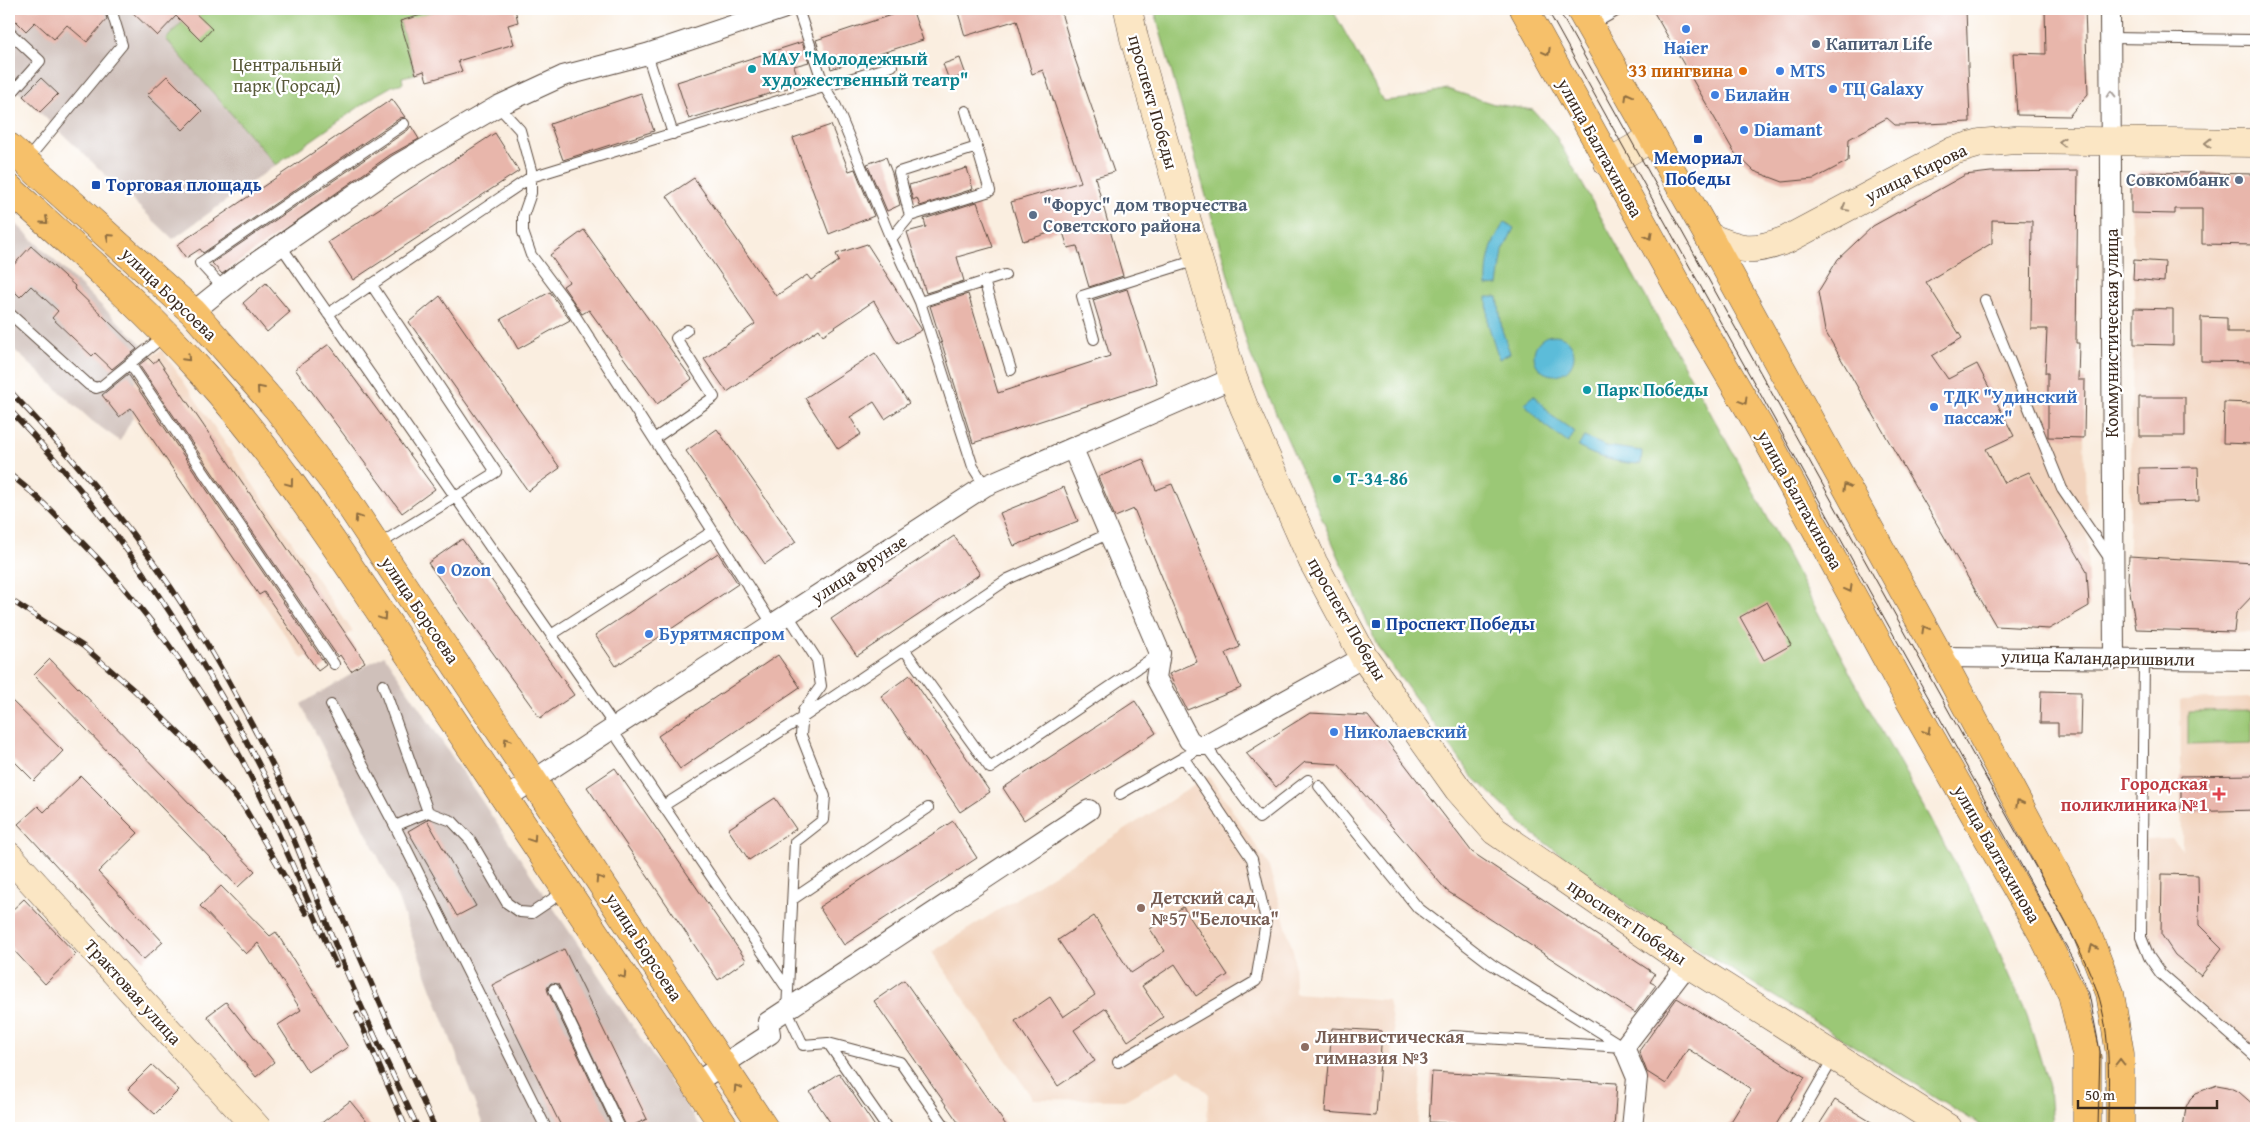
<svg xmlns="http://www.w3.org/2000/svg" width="2265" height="1137" font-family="'Gentium Book Plus',serif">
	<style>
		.built { fill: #f2d4be }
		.industrial { fill: #cfc0ba }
		.green { fill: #9bc876; stroke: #6b794a }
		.water { fill: #5bbcd9; stroke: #4b737c }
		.building { fill: #e8b6ab }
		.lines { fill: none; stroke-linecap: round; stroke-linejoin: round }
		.lane-casing { stroke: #58473b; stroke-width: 12 }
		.street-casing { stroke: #58473b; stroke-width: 22 }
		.secondary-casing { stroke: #58473b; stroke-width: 29 }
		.primary-casing { stroke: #58473b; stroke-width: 29 }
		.lane { stroke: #fff; stroke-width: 10 }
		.street { stroke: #fff; stroke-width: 20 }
		.secondary { stroke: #fbe6c4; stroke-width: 28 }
		.primary { stroke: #f6c06b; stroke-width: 28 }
		.tram { stroke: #3b2a1e; stroke-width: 1 }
		.rail-casing { stroke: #3b2a1e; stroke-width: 5.5 }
		.rail { stroke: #fff; stroke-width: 4; stroke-dasharray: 11; stroke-linecap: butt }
		.oneway { stroke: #8f6e41 }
		.oneway2 { stroke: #a79f9a }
		.oneway3 { stroke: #9b8871 }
		.shop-dot { fill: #3f7fe0; stroke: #fff; stroke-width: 2 }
		.service-dot { fill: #5c6f8a; stroke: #fff; stroke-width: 2 }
		.culture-dot { fill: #0f9aa8; stroke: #fff; stroke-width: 2 }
		.food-dot { fill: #e8710a; stroke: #fff; stroke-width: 2 }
		.transit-dot { fill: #1a4fb4; stroke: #fff; stroke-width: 2 }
		.health-dot { fill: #e0444e; stroke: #fff; stroke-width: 2 }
		.education-dot { fill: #8d6e63; stroke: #fff; stroke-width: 2 }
		.labels { text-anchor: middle; stroke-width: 4.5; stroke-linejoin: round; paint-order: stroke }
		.service-label { font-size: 18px; font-weight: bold; fill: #4e5e75; stroke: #fff; text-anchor: start }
		.shop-label { font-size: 18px; font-weight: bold; fill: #366cbe; stroke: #fff; text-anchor: start }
		.culture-label { font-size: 18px; font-weight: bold; fill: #0d838f; stroke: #fff; text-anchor: start }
		.park-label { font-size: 18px; fill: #585938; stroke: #fff }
		.food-label { font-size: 18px; font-weight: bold; fill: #c56008; stroke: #fff; text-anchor: end }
		.street-label { font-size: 18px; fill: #3b2a1e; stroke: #fff }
		.transit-label { font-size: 18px; font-weight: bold; fill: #164399; stroke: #fff; text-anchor: start }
		.health-label { font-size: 18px; font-weight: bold; fill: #be3a42; stroke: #fff; text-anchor: end }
		.education-label { font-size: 18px; font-weight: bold; fill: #785e54; stroke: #fff; text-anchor: start }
	</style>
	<rect width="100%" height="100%" fill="#fff"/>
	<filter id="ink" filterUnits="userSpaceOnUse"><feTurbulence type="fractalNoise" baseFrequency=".02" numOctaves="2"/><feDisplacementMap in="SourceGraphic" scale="10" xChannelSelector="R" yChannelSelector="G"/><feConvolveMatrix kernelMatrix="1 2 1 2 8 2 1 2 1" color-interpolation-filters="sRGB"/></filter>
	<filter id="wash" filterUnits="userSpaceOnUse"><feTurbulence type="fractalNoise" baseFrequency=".0096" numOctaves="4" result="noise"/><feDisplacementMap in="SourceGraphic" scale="20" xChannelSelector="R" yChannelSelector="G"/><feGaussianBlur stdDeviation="1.12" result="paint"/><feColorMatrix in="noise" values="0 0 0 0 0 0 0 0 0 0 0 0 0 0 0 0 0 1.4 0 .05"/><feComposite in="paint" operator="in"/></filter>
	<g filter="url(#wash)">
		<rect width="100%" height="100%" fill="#faeee0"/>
		<!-- built -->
		<path class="built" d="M2078,171L2076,329L2079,343L2078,373L2085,380L2084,438L2089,606L2049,629L1996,626L1825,331L1838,259L1991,172Z
			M2140,172L2256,174V632L2136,629L2128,579L2134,308V260L2131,213Z
			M162,350L353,632L302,659L133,417L136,364Z
			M2256,698V1048L2162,973L2149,941L2146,840L2171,839L2182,849L2180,700Z
			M1209,776L1268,864L1294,954L1295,993L1388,1000L1394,1031L1392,1063L1422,1065L1417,1128H1207L1208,1093L1179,1069L1125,1100L1033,1099L932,952Z"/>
		<!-- industrial -->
		<path class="industrial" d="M9,9H195L166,39L276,165L173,239L10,84Z
			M9,217L153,355L136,364L133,417L120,441L92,421L9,345Z
			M384,655L701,1128H484L393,886L301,704Z"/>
		<!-- green -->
		<path class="green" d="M195,9H443L400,22L415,74L402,77L403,83L392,86L376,95L276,165L166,39Z
			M1154,9H1332L1383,101L1405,99L1447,89L1494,104L1533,110L1555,135L1738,462L1866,703L1979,907L2026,1012L2049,1087L2052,1128H1985L1628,905L1532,833L1472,776L1378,647L1249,351Z
			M2252,710V743L2188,745V711Z"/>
		<!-- water -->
		<path class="water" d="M1505,222L1514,228L1503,251L1498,285L1487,286C1486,262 1491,241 1505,222Z
			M1487,297H1498L1502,330L1510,353L1499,359L1488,324Z
			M1534 355a20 20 0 1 1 40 0a20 20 0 1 1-40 0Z
			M1534,395L1552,416L1575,432L1568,443L1544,425L1524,403Z
			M1584,437L1606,446L1642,451L1641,464C1618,463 1598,458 1578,447Z"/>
		<g id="blocks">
			<!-- building -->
			<path class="building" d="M9,9H104L107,19L87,42L67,25L54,39L35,22L26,31L9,14Z
				M129,9H191L212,29L201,41L176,16L157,36Z
				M443,9H515L518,22L508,25L514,44L458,61L462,71L427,81L424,71L416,74L400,21Z
				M909,9H912L923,40L831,69L827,57L822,58L816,40Z
				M957,9H1060L1075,59L1114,172L1095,177L1123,276L1089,287L1077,246L1068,248L1062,229L1023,241L1011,202L1081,182L1043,70L1032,74L1017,20L965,36Z
				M1652,9H1966L1970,122L1903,125H1895L1887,118L1849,139L1848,161L1814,179L1783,182L1754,171L1734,152Z
				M2045,9H2085L2088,94L2069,116L2017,115L2013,53L2046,54Z
				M802,42L809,62L794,66L800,84L689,119L677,82Z
				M960,58L966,75L949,80L943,64Z
				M167,76L202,111L183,130L147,95Z
				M41,78L58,94L40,112L23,96Z
				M641,93L654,131L563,160L550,124Z
				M392,99L405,117L400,118L203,253L200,249L186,258L177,245Z
				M831,125L849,171L855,169L874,216L829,234L793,138Z
				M411,126L419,139L390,155L222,274L212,263L408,130Z
				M495,133L519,171L353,280L328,242Z
				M886,157L892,173L900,205L887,211L867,164Z
				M967,168L973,189L920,206L917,198L913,200L909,185Z
				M2078,171L2076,343H2079L2078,380H2085L2084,438L2048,437V373H2045L2047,329H2031L2032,221L1992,220V243L1926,282L1962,338L1932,356L1948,379L1977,364L2014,436L1986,449L2004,483L2029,472L2087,571L2089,606L2049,629L1996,626L1825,331L1818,292L1838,259L1873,226L1965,175L1991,172Z
				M2140,172L2256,174V245L2202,244V209H2175V214L2131,213V182Z
				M694,178L776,296L807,275L811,280L839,261L836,254L867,244L922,330L898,343L874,301L823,335L819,329L727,392L704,359L755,324L667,196Z
				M977,202L993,247L957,257L964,281L926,293L907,232L926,227L924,219Z
				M584,230L692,379L657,404L589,310L582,314L563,286L569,282L550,255Z
				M31,246L75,286L74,288L137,349L112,369L95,353L92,356L52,318L58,311L31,286L20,297L9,286V270Z
				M2134,260L2165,262L2164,282L2133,279Z
				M266,283L290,312L267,332L243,303Z
				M1127,289L1157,383L973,443L930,306L968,294L998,393L1110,356L1093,300Z
				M550,292L570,320L518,349L501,319Z
				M440,296L560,468L528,491L409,322Z
				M2134,308L2173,309V345L2134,344Z
				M2201,317L2227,318V332H2256V362L2201,361Z
				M329,344L435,489L402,513L295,369Z
				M875,353L909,403L885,419L874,402L850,417L861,434L838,449L805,398Z
				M148,358L153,363L158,359L365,662L351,671L340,655L338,657L139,365Z
				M128,374L326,665L318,671L264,592L259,595L131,408L119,417L102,395Z
				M2139,397H2185V436H2139Z
				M2224,402L2252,403L2251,444L2223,443Z
				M717,429L796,542L765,564L686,451Z
				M1143,459L1156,490L1172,484L1240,647L1226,653L1241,688L1187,710L1169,674L1197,662L1134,509L1115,517L1098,477Z
				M2198,467L2199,501L2140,503L2139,468Z
				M1064,487L1078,521L1014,546L1000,513Z
				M954,536L980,574L857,656L831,619Z
				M462,539L574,695L540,718L428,563Z
				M718,553L738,584L616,666L595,635Z
				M2129,556L2254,563L2255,593L2236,613L2234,632L2136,629L2128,579Z
				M1767,602L1791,645L1764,660L1740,617Z
				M778,655L800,687L680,769L658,736Z
				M50,659L255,871L238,887L34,675Z
				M910,675L990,792L960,812L881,696Z
				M2041,691L2081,692L2080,736H2058V723H2040Z
				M9,698L63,751L34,781L9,756Z
				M1135,701L1156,733L1024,820L1003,788Z
				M1310,713L1368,716L1472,852L1655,974L1650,982L1656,985L1635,1013L1447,891L1338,764L1305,762L1276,787L1246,753Z
				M615,768L746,960L718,980L587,787Z
				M2256,775V810L2181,812V776Z
				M81,776L138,833L98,872L163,942L143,960L18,824L38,806L44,812Z
				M775,798L796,829L749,860L728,829Z
				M427,820L476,906L457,916L408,831Z
				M953,821L977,858L844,945L819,907Z
				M2162,874L2198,875L2199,925L2222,948L2201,976L2175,955L2161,934Z
				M221,886L270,936L276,932L348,1047L308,1072L278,1025L301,1010L258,943L246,954L200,906Z
				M24,899L76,954L45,984L9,945V913Z
				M1183,907L1228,975L1196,996L1175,964L1142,986L1163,1017L1128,1041L1106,1008L1074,1030L1095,1061L1058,1086L1015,1021L1050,997L1063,1017L1095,995L1058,940L1094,916L1131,973L1165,951L1150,929Z
				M564,949L647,1119L627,1128L558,984L551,983L547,988L548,992L613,1128H562L492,985Z
				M904,980L1008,1128H962L874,1001Z
				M1677,998L1805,1077L1774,1128H1727L1751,1089L1688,1049L1666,1084L1647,1072L1639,1051Z
				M226,1002L274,1062L256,1077L207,1016Z
				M1332,1028L1382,1031L1376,1116L1325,1112Z
				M152,1065L179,1090L155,1114L128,1089Z
				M1432,1072L1617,1083L1614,1128H1544L1429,1122Z
				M839,1073L876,1128H834L810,1092Z
				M2217,1085L2228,1087L2239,1092L2256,1107V1128H2183L2186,1107L2190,1099L2196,1093Z
				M1835,1100L1881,1128H1817Z
				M350,1101L372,1128H315Z"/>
		</g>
	</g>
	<g filter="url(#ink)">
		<use href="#blocks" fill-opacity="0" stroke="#58473b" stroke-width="1"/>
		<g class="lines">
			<!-- lane casing -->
			<g class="lane-casing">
				<path id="lane" d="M798,9L824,86L836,106L891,239L920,302L973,467L985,486
					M1590,26L1620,9
					M9,32L40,61L9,96
					M2110,38L2256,40
					M647,54L673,134
					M498,106L520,130L531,170V193L523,216V232L531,255L567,303L773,625
					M26,161L122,45L111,9
					M910,216L899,172L977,147
					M891,239L910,216L990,191L966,111
					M281,246L616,728
					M984,281L1011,370
					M371,284L496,472L378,545
					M223,288L200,263L404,124
					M1985,300L2062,489L2110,559
					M920,302L1005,275
					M9,313L89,385L96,388L102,386L164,336
					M328,314L531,177L892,66
					M1094,339L1082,296L1197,260
					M130,364L334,664
					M654,439L714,397L676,338L687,330
					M788,615L817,660L821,686L803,711L801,735L825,796L823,820L795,842L787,1011L803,1045L828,1043L900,1062L946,1128
					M551,635L713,531
					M904,649L990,768L1160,653
					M2144,659L2141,937L2149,957L2161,974L2256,1057
					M383,685L428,812L452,821L471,841L507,903L520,912L532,913L566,890
					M331,705L395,826L546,1128
					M612,730L788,990
					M1319,786L1418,908L1491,964L1624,1047
					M1120,794L1205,745L1259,818L1308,780
					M663,806L802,718L1008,579L1110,533
					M395,826L428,812
					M793,899L928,808
					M554,989L620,1128
					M1453,1036L1623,1047
					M828,1043L887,1128
					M1118,1062L1256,981L1266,921L1252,859L1183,757
					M1793,1128L1834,1057"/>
			</g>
			<!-- street casing -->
			<g class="street-casing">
				<path id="street" d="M2110,9L2114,657
					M193,312L244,271L397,165L498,106L563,76L647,54L782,9
					M1073,449L1160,653L1156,678L1189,740L1196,745H1205L1364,657
					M1940,657L2256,660
					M506,798L985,486L1233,378
					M695,1083L770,1034L768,1022L1089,810
					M1632,1128L1637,1078L1624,1047L1688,964"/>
			</g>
			<!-- secondary casing -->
			<g class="secondary-casing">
				<path id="secondary" d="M1128,9L1134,38L1222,341L1233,378L1244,407L1313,562L1364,657L1458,789L1495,831L1688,964L1948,1128
					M1608,163L1652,138
					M1709,237C1742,250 1751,253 1786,240L1953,151L1980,143L2015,140L2256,143
					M9,856L257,1128"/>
			</g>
			<!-- primary casing -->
			<g class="primary-casing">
				<path id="primary" d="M1524,9L1687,303L1769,443L1906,694L2042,933L2072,994L2087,1058V1128
					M1580,9L1709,237L1940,657L2084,926L2110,993L2120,1054V1128
					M9,147L193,312L277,408L337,486L764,1128
					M9,188C75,248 143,307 203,374C283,462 347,564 414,662C519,817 622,973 725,1128"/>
			</g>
			<!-- lane -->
			<use href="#lane" class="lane"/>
			<!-- street -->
			<use href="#street" class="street"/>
			<!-- secondary -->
			<use href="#secondary" class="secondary"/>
			<!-- primary -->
			<use href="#primary" class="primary"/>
			<!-- tram -->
			<path class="tram" d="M1547,9L2076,964L2089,994L2100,1051L2098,1128
				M1558,9L2045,884C2063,919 2084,954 2097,991C2112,1035 2108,1083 2108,1128"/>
			<!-- rail casing -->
			<g class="rail-casing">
				<path id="rail" d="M9,390C75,459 138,534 189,615C291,776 356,956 435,1128
					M9,409C115,520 201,649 270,786C301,849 322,916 350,980C371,1030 395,1079 418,1128
					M9,474C34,492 56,516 78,538C132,592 181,658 221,723C267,799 300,884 336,965
					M9,599L83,646L135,691L198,752L244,807L306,913
					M357,1014L406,1128"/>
			</g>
			<!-- rail -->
			<use href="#rail" class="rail"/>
		</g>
		<!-- one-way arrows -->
		<defs><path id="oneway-chevron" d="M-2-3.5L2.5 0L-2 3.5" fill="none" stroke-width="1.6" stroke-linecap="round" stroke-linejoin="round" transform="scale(1.25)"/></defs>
		<g class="oneway">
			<use href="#oneway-chevron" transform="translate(1547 52) rotate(62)"/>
			<use href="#oneway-chevron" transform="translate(1628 96) rotate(-119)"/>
			<use href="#oneway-chevron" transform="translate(45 221) rotate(42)"/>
			<use href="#oneway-chevron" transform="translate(1649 236) rotate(61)"/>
			<use href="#oneway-chevron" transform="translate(109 237) rotate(-138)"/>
			<use href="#oneway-chevron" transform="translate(187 358) rotate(46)"/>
			<use href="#oneway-chevron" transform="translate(260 389) rotate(-131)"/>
			<use href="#oneway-chevron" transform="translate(1744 401) rotate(59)"/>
			<use href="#oneway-chevron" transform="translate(290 483) rotate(53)"/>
			<use href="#oneway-chevron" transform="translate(1846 487) rotate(-119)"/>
			<use href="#oneway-chevron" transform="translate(358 518) rotate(-124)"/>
			<use href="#oneway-chevron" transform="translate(1849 589) rotate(61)"/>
			<use href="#oneway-chevron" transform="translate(383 617) rotate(56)"/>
			<use href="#oneway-chevron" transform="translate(1925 629) rotate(-119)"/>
			<use href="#oneway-chevron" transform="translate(1927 731) rotate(60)"/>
			<use href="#oneway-chevron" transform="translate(507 741) rotate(-124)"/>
			<use href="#oneway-chevron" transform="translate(2019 803) rotate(-118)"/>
			<use href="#oneway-chevron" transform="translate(533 839) rotate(56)"/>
			<use href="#oneway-chevron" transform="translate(599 879) rotate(-123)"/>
			<use href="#oneway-chevron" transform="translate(2093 948) rotate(-111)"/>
			<use href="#oneway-chevron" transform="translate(623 975) rotate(56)"/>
			<use href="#oneway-chevron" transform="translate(2120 1062) rotate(-90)"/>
			<use href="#oneway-chevron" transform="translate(737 1088) rotate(-124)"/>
		</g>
		<use class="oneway2" href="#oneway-chevron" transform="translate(2111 94) rotate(-91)"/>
		<g class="oneway3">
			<use href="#oneway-chevron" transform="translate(2062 142) rotate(-178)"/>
			<use href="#oneway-chevron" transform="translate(2208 143) rotate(-180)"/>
			<use href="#oneway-chevron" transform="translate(1845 208) rotate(151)"/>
		</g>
	</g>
	<!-- markers -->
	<g class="shop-dot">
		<circle cx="1686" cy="29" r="5"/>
		<circle cx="1780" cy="71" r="5"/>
		<circle cx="1833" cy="89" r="5"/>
		<circle cx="1715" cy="95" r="5"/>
		<circle cx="1744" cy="130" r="5"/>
		<circle cx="1934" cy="407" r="5"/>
		<circle cx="441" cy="570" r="5"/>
		<circle cx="649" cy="634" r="5"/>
		<circle cx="1334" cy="732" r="5"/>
	</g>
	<g class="service-dot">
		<circle cx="1816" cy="44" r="5"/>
		<circle cx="2239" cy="180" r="5"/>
		<circle cx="1033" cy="215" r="5"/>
	</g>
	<g class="culture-dot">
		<circle cx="752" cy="69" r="5"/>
		<circle cx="1587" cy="390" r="5"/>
		<circle cx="1337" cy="479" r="5"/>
	</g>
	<circle class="food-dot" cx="1743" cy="71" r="5"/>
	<g class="transit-dot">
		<rect x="1693" y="134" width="10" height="10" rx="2.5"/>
		<rect x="91" y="180" width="10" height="10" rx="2.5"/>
		<rect x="1371" y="619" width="10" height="10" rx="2.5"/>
	</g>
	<path class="health-dot" d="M2216.5 786.5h5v5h5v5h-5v5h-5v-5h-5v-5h5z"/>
	<g class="education-dot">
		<circle cx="1141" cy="908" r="5"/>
		<circle cx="1305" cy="1047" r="5"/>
	</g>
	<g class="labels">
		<!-- service labels -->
		<g class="service-label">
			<text x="1826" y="50">Капитал Life</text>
			<text x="2229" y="186" text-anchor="end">Совкомбанк</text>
			<text x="1043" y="211">"Форус" дом творчества<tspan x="1043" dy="21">Советского района</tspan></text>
		</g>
		<!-- shop labels -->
		<g class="shop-label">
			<text x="1686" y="54" text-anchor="middle">Haier</text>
			<text x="1790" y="77">MTS</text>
			<text x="1843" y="95">ТЦ Galaxy</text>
			<text x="1725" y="101">Билайн</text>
			<text x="1754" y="136">Diamant</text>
			<text x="1944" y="403">ТДК "Удинский<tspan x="1944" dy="21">пассаж"</tspan></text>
			<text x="451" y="576">Ozon</text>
			<text x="659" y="640">Бурятмяспром</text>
			<text x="1344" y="738">Николаевский</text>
		</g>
		<!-- culture labels -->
		<g class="culture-label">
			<text x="762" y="65">МАУ "Молодежный<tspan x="762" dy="21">художественный театр"</tspan></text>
			<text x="1597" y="396">Парк Победы</text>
			<text x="1347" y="485">T-34-86</text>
		</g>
		<!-- park labels -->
		<g class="park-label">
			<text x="287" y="71">Центральный<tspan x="287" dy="21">парк (Горсад)</tspan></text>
		</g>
		<!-- food labels -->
		<g class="food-label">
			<text x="1733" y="77">33 пингвина</text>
		</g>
		<!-- street labels -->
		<g class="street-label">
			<text transform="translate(1153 102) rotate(74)" y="6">проспект Победы</text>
			<text transform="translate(1600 148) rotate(61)" y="6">улица Балтахинова</text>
			<text transform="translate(1916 173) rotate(-26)" y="6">улица Кирова</text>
			<text transform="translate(169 294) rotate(44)" y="6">улица Борсоева</text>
			<text transform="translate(2112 333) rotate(-90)" y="6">Коммунистическая улица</text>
			<text transform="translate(1800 500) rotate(61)" y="6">улица Балтахинова</text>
			<text transform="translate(859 569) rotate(-33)" y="6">улица Фрунзе</text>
			<text transform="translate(420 610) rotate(56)" y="6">улица Борсоева</text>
			<text transform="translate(1347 619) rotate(60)" y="6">проспект Победы</text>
			<text transform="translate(2098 658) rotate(1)" y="6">улица Каландаришвили</text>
			<text transform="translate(1997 854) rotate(60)" y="6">улица Балтахинова</text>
			<text transform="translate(1627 922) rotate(34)" y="6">проспект Победы</text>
			<text transform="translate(644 947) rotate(57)" y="6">улица Борсоева</text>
			<text transform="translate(133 992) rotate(48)" y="6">Трактовая улица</text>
		</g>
		<!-- transit labels -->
		<g class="transit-label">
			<text x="1698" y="164" text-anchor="middle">Мемориал<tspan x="1698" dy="21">Победы</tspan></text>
			<text x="106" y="191">Торговая площадь</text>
			<text x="1386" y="630">Проспект Победы</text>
		</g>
		<!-- health labels -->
		<g class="health-label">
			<text x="2208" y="790">Городская<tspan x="2208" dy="21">поликлиника №1</tspan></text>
		</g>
		<!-- education labels -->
		<g class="education-label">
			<text x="1151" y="904">Детский сад<tspan x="1151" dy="21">№57 "Белочка"</tspan></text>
			<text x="1315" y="1043">Лингвистическая<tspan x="1315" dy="21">гимназия №3</tspan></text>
		</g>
	</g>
	<!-- margin -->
	<rect width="2265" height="1137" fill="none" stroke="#fff" stroke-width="30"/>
	<!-- scale -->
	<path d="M2078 1100v8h139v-8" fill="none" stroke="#3b2a1e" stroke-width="2.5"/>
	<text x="2085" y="1100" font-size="15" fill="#3b2a1e" stroke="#ffffff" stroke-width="4" paint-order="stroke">50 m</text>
</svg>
